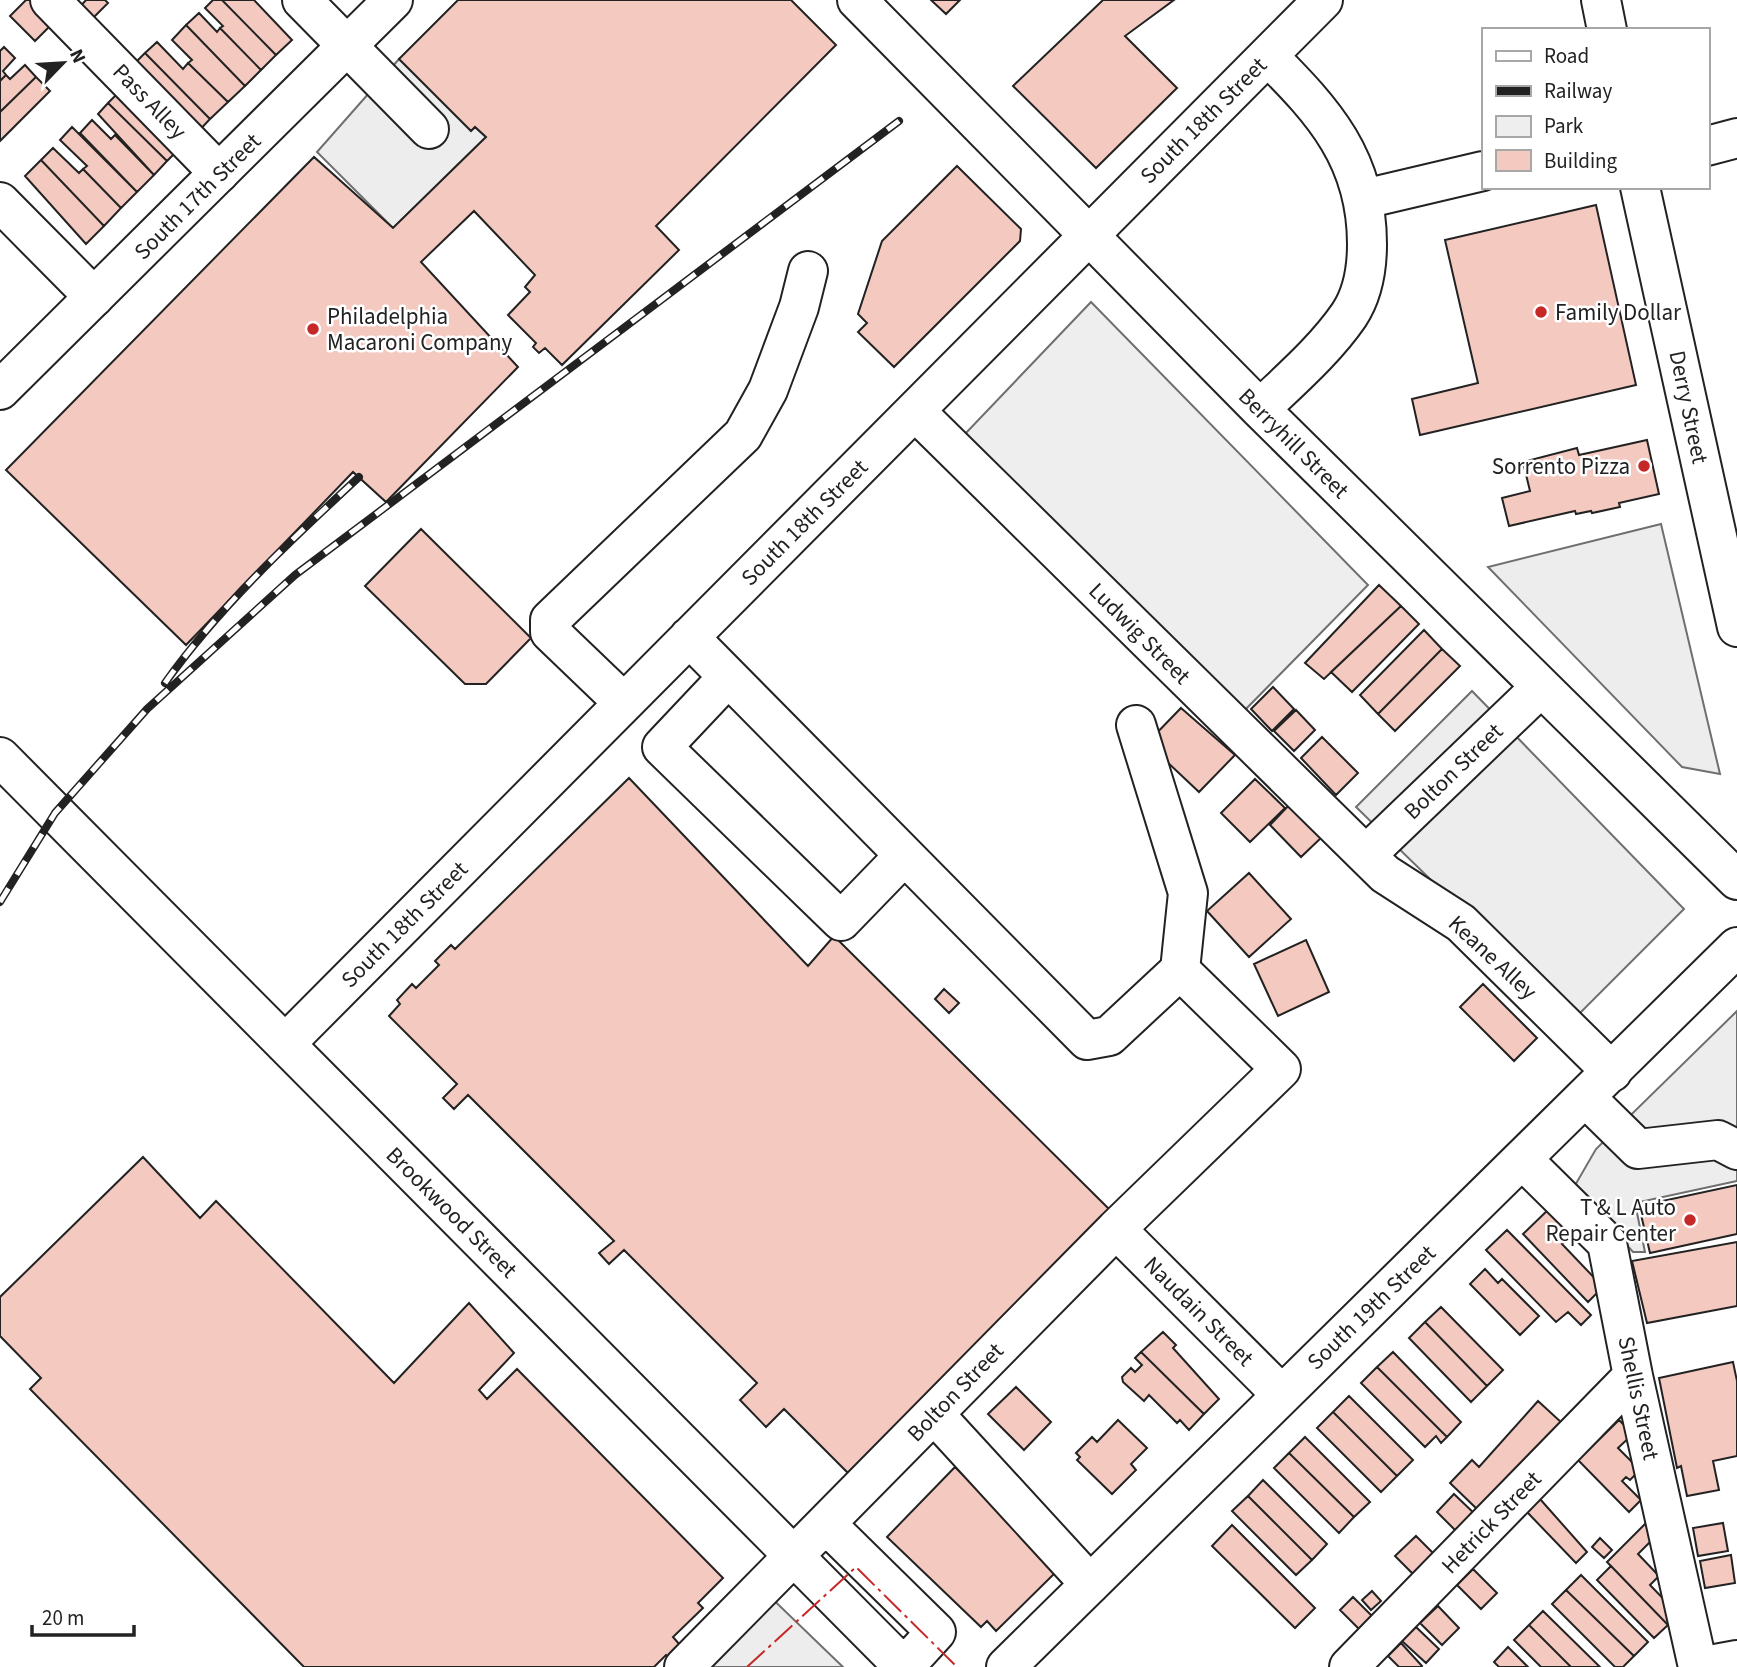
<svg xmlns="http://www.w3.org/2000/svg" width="1737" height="1667" font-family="'Source Sans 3',sans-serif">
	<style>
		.green { fill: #eee; stroke: #6f6f6f; stroke-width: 2 }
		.parking { fill: #ededed; stroke: #6f6f6f; stroke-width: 2 }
		.building { fill: #f3c9c0; stroke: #222; stroke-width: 2 }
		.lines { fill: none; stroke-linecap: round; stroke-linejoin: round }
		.minor-casing { stroke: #222; stroke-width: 42 }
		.major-casing { stroke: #222; stroke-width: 42 }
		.minor { stroke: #fff; stroke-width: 38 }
		.major { stroke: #fff; stroke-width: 38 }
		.rail-casing { stroke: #222; stroke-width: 8 }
		.rail { stroke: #fff; stroke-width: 5; stroke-dasharray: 16; stroke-linecap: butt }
		.power { stroke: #c62828; stroke-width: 2; stroke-dasharray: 24 5 3.5 5; stroke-linecap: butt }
		.poi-dot { fill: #c62828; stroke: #fff; stroke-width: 2.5 }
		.labels { text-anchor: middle; stroke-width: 5; stroke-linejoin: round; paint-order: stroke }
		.street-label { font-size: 23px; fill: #222; stroke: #fff }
		.poi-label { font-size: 23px; fill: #222; stroke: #fff; text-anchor: start }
	</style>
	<rect width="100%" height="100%" fill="#fff"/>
	<!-- green -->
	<path class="green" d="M1091,302L1368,585L1239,716L964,435Z"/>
	<!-- parking -->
	<path class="parking" d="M399,59L471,130L475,127L486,137L393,228L317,152Z
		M1661,524L1720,774L1682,767L1488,567Z
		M1472,691L1684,909L1574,1019L1356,807Z
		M1737,1011V1181L1635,1203L1645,1252H1633L1574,1187L1596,1149Z
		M756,1583L843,1667H670Z"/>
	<!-- building -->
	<path class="building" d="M26,0H37L56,20L35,41L10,16Z
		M86,0H105L108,3L89,22L77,10Z
		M213,0H222L276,55L261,70L220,28L223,26L205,8Z
		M222,0H254L292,40L276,55Z
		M458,0H791L836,45L656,226L679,250L562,365L545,348L539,353L533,347L536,343L508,315L530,292L525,287L535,275L474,211L421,262L518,367L386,502L353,472L186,645L6,470L314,157L393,228L486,137L475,127L471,131L399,59Z
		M931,0H960L946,14Z
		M1103,0H1174L1125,36L1177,88L1096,168L1013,86Z
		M199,13L217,32L220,28L261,70L245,86L186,25Z
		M186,25L245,86L228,102L188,63L192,60L172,40Z
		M157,42L183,69L188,63L228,102L210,119L145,53Z
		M4,47L15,58L3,71L6,75L0,81V51Z
		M145,53L210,119L195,135L130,68Z
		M25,65L36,77L0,112V81L6,75L10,79Z
		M36,77L50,91L0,141V112Z
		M125,86L184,144L167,161L108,103Z
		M108,103L167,161L154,175L98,114Z
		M92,120L111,139L115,135L154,175L137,192L80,133Z
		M72,127L137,192L121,208L83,169L87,166L60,140Z
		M53,148L79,173L83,169L121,208L104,226L41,160Z
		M41,160L104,226L86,244L25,176Z
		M957,166L1021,229L1020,241L894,367L858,332L867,323L858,314L882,241Z
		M1596,205L1636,385L1420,435L1412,399L1478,383L1445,240Z
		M1647,440L1659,494L1619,503L1620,507L1592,513L1591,511L1576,514L1575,511L1509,526L1502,498L1530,491L1523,462L1577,448L1579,455Z
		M421,529L531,638L486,684H465L365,586Z
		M1379,585L1401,606L1324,679L1305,663Z
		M1401,606L1419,624L1352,692L1331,672Z
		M1424,630L1442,649L1378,714L1360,695Z
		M1442,649L1460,666L1395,731L1378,714Z
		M1273,687L1294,709L1272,731L1251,709Z
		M1181,708L1235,755L1199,792L1147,743Z
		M1296,710L1315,730L1294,751L1274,731Z
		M1322,737L1358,773L1336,795L1301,758Z
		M629,778L808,966L834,936L1110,1210L848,1473L784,1409L766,1427L740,1400L757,1383L624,1250L609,1264L599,1253L614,1241L468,1095L454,1109L443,1098L457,1084L389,1016L400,1004L397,1000L412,984L416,988L439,965L435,961L451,945L455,949Z
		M1255,779L1285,808L1250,842L1221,813Z
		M1291,803L1323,836L1301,857L1270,825Z
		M1249,873L1291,919L1249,957L1207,911Z
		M1306,940L1329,992L1278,1016L1254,964Z
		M1483,984L1537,1038L1514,1061L1460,1007Z
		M944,989L959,1003L949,1013L935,999Z
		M143,1157L200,1218L216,1201L394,1383L469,1303L514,1353L479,1390L487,1399L517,1369L723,1578L698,1603L703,1608L673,1637L680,1645L668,1658L666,1655L654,1667H304L30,1389L41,1378L0,1336V1297Z
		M1737,1185V1234L1650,1253L1639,1206Z
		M1552,1206L1575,1231L1562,1244L1603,1287L1588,1302L1523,1234Z
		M1507,1230L1591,1315L1581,1325L1568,1312L1556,1322L1486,1250Z
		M1737,1242V1306L1647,1323L1632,1261Z
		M1485,1269L1498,1283L1502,1279L1539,1316L1520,1335L1470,1284Z
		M1441,1307L1503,1370L1487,1386L1425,1322Z
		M1425,1322L1487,1386L1471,1402L1409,1338Z
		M1163,1332L1176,1345L1173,1348L1219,1399L1204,1414L1141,1352Z
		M1141,1352L1204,1414L1189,1430L1180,1420L1177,1423L1149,1395L1144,1401L1123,1382L1122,1377L1131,1368L1135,1372L1142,1365L1135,1358Z
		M1393,1352L1461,1422L1447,1437L1377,1367Z
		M1733,1362L1737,1381V1456L1713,1461L1719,1490L1687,1496L1681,1466L1677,1468L1659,1378Z
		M1377,1367L1447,1437L1441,1443L1436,1436L1425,1447L1361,1383Z
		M1016,1387L1051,1422L1024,1450L988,1414Z
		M1349,1396L1413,1460L1397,1476L1333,1412Z
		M1538,1401L1562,1423L1478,1510L1450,1483L1472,1460L1479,1467Z
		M1333,1412L1397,1476L1381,1492L1317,1428Z
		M1118,1420L1147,1448L1131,1464L1136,1470L1112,1494L1077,1460L1080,1457L1076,1453L1092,1437L1097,1442Z
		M1619,1420L1633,1434L1618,1448L1640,1470L1630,1480L1626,1477L1622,1481L1641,1500L1629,1512L1578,1460Z
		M1305,1437L1370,1502L1354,1517L1289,1453Z
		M1289,1453L1354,1517L1339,1533L1274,1468Z
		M955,1467L1058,1570L996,1631L987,1621L981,1627L887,1537Z
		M1263,1480L1327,1544L1312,1560L1248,1496Z
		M1454,1494L1478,1517L1460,1535L1437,1512Z
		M1248,1496L1312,1560L1296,1575L1232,1511Z
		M1540,1499L1587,1552L1576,1563L1527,1512Z
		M1646,1523L1658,1534L1638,1554L1659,1576L1650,1585L1678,1614L1668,1625L1607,1562Z
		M1723,1523L1728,1551L1698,1556L1693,1528Z
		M1232,1525L1315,1608L1295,1628L1212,1546Z
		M1416,1536L1436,1556L1416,1577L1395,1556Z
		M1600,1538L1612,1550L1604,1558L1592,1547Z
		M1731,1555L1735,1583L1705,1588L1700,1561Z
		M1611,1566L1668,1625L1654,1638L1597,1580Z
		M1473,1569L1497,1593L1481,1609L1457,1585Z
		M1581,1575L1648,1642L1634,1656L1566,1590Z
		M1566,1590L1634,1656L1623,1667H1615L1552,1604Z
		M1372,1591L1381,1601L1371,1610L1362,1600Z
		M1353,1597L1375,1619L1362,1632L1340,1610Z
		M1438,1606L1459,1628L1442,1645L1420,1623Z
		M1543,1611L1600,1667H1571L1529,1625Z
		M1529,1625L1571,1667H1541L1514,1640Z
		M1416,1627L1439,1649L1426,1663L1402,1641Z
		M1401,1643L1422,1666L1421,1667H1399L1388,1656Z
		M1508,1647L1528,1667H1499L1494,1662Z"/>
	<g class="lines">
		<!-- minor casing -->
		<g class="minor-casing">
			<path id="minor" d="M50,0L219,173
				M302,0L429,129
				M857,0L1260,409L1737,880
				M1707,146L1737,138
				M1364,199L1483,171
				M0,202L94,297
				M1260,409C1290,380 1325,350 1349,315C1363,294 1367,269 1367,244C1367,159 1324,112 1268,56
				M915,411L1385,874L1461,923L1612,1072
				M728,677L662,747L841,921L903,857
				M624,703L550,632V620L743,435L768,390L799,307L808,271
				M1136,725L1188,893L1180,970
				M0,757L904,1667
				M1366,855L1541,687
				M285,1044L1323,0
				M1586,1098L1638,1149L1718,1140L1737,1150
				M1523,1160L1607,1243L1633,1376L1698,1667
				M1116,1229L1281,1394
				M934,1414L1090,1584
				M826,1524L936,1632L904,1667
				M684,1667L1116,1229L1281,1069L1180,970L1109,1036L1087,1040L689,637
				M1349,1667L1633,1376
				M1699,1667L1737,1660"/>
		</g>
		<!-- major casing -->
		<g class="major-casing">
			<path id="major" d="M1601,0L1607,30
				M1640,187L1737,627
				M0,390L393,0
				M1006,1667L1737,947"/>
		</g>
		<!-- minor -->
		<use href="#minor" class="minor"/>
		<!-- major -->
		<use href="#major" class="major"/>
		<!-- rail casing -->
		<g class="rail-casing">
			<path id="rail" d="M165,683C220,606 290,541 359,477
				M0,902L55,813L147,709L295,575L899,121"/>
		</g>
		<!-- rail -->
		<use href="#rail" class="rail"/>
		<!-- power -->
		<path class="power" d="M747,1667L856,1567L957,1667"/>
	</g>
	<!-- markers -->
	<g class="poi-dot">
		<circle cx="1541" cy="312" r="7"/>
		<circle cx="313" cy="329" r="7"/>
		<circle cx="1644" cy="466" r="7"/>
		<circle cx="1690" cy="1220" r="7"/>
	</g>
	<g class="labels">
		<!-- street labels -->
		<g class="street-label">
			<text transform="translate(150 101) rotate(46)" y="8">Pass Alley</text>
			<text transform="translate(1203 120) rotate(-45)" y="8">South 18th Street</text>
			<text transform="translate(197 196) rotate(-45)" y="8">South 17th Street</text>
			<text transform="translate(1689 407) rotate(78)" y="8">Derry Street</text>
			<text transform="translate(1294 443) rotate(45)" y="8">Berryhill Street</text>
			<text transform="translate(804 522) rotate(-45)" y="8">South 18th Street</text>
			<text transform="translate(1140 633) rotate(45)" y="8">Ludwig Street</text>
			<text transform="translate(1453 771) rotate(-44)" y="8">Bolton Street</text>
			<text transform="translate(404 924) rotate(-45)" y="8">South 18th Street</text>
			<text transform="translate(1493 957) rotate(43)" y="8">Keane Alley</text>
			<text transform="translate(452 1212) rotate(45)" y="8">Brookwood Street</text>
			<text transform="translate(1371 1307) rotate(-44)" y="8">South 19th Street</text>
			<text transform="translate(1199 1311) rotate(45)" y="8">Naudain Street</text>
			<text transform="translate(955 1392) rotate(-46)" y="8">Bolton Street</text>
			<text transform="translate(1639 1398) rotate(78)" y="8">Shellis Street</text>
			<text transform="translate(1491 1522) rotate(-46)" y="8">Hetrick Street</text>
		</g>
		<!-- poi labels -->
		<g class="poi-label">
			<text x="1555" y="320">Family Dollar</text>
			<text x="327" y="324">Philadelphia<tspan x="327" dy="26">Macaroni Company</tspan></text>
			<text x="1630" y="474" text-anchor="end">Sorrento Pizza</text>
			<text x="1676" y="1215" text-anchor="end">T &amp; L Auto<tspan x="1676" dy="26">Repair Center</tspan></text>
		</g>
	</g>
	<!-- legend -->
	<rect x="1482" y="28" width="228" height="161" fill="#ffffff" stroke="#a7a7a7" stroke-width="2"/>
	<rect x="1496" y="51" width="35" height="10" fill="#ffffff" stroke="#a7a7a7" stroke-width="2"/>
	<text x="1544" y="63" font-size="21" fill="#222222">Road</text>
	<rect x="1496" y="86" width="35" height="10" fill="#222222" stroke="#a7a7a7" stroke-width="2"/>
	<text x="1544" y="98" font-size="21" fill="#222222">Railway</text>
	<rect x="1496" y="116" width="35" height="21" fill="#eeeeee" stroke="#a7a7a7" stroke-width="2"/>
	<text x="1544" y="133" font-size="21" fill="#222222">Park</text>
	<rect x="1496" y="150" width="35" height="21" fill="#f3c9c0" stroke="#a7a7a7" stroke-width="2"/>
	<text x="1544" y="168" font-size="21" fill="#222222">Building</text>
	<!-- north arrow -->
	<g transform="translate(63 63) rotate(65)" stroke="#ffffff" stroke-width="5" paint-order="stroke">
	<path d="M0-5L12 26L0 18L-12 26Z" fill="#222222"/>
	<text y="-10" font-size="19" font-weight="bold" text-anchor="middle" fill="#222222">N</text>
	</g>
	<!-- scale -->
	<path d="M32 1625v10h102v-10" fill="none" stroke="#222222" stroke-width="3.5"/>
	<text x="42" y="1625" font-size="21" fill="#222222" stroke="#ffffff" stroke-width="5" paint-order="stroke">20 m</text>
</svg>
